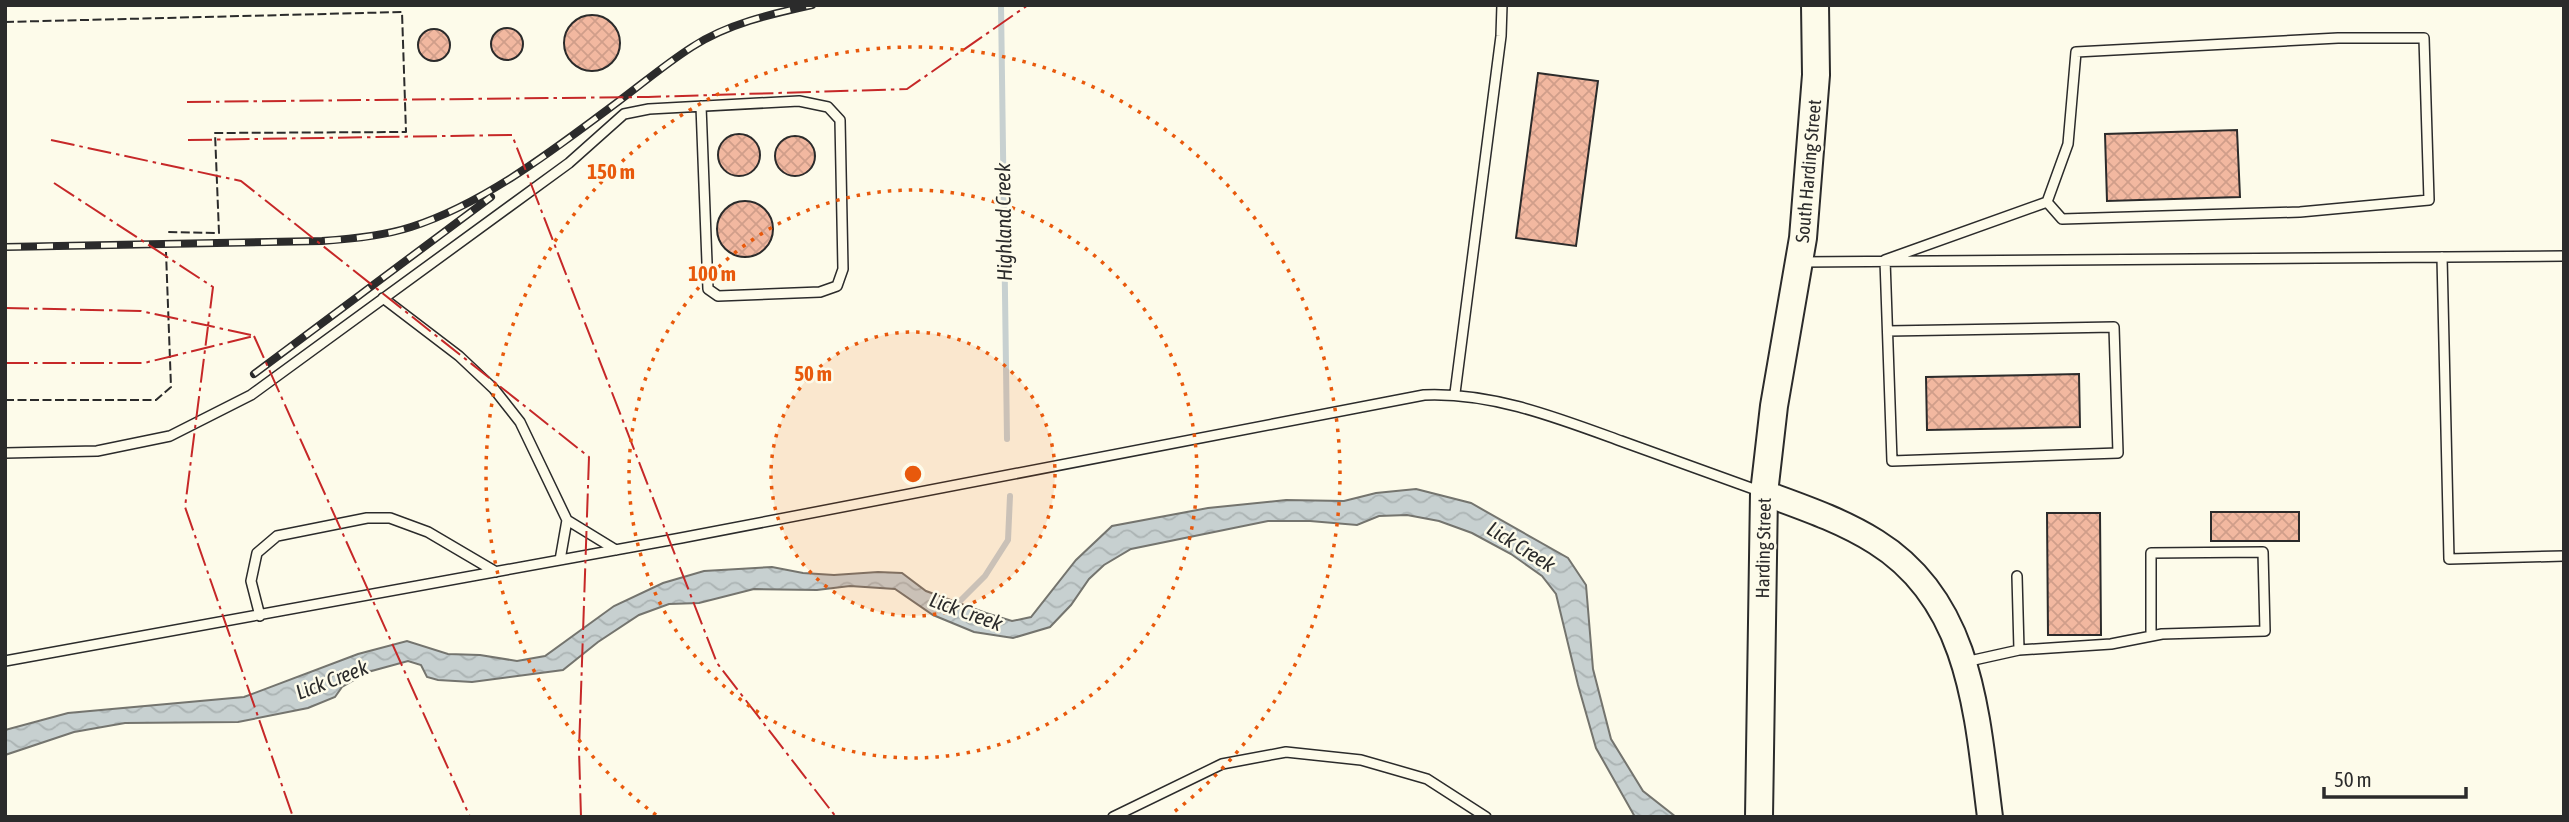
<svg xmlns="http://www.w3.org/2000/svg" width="2569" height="822" font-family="'Asap Condensed',sans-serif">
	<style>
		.water { fill: url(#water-waves); stroke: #74746e; stroke-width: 2 }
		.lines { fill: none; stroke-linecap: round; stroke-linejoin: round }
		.stream { stroke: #c7d0d0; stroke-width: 6 }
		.building { fill: url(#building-cross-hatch); stroke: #2b2b2b; stroke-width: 2 }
		.lane-casing { stroke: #2b2b2b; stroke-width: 12 }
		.secondary-casing { stroke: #2b2b2b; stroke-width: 28 }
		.primary-casing { stroke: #2b2b2b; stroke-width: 30 }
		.lane { stroke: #fdfbea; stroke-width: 9 }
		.secondary { stroke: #fdfbea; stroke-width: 24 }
		.primary { stroke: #fdfbea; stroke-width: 26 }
		.rail-casing { stroke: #2b2b2b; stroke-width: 8 }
		.rail { stroke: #fdfbea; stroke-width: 5; stroke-dasharray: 16; stroke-linecap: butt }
		.fence { stroke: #2b2b2b; stroke-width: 2; stroke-dasharray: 9 3.5; stroke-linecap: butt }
		.power { stroke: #c62828; stroke-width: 2; stroke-dasharray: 24 5 3.5 5; stroke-linecap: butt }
		.ring { fill: none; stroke: #e8590c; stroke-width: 3.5; stroke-dasharray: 3.5 7 }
		.labels { text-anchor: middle; stroke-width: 5; stroke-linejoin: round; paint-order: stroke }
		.street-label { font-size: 19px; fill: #2b2b2b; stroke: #fdfbea }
		.water-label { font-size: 21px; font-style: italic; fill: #2b2b2b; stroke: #fdfbea }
		.centre { fill: #e8590c; stroke: #fdfbea; stroke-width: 3.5 }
		.ring-label { font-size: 21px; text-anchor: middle; font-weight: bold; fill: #e8590c; stroke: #fdfbea; stroke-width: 5; stroke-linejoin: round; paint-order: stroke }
	</style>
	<defs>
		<pattern id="water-waves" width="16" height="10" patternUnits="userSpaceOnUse" patternTransform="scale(1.75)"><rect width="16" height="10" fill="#c7d0d0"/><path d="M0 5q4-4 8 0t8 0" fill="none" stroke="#abb3b3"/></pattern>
		<pattern id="building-cross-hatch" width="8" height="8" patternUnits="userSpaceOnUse" patternTransform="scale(1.75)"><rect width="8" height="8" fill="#f2b8a0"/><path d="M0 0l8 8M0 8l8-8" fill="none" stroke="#d09e8a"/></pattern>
	</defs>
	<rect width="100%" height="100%" fill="#fdfbea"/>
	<!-- water -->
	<path class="water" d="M1416,489L1471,503L1568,558L1586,585L1593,669L1611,739L1643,791L1676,817H1635L1596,748L1578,685L1556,594L1542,576L1511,554L1472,533L1439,521L1407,515L1379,516L1357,525L1310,521H1268L1131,549L1104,565L1089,579L1071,605L1050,627L1013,638L974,632L933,615L895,589L850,586L817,590L754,589L699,603L669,604L639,615L598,642L563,670L472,682L438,680L427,677L421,665L408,661L368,672L342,687L335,697L308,708L238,722L125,723L74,732L5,755V730L68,713L244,697L358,654L407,641L448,654L480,655L517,661L545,656L614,606L663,583L704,571L772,567L803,573L834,575L878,572L902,573L926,591L986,613L1012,621L1031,617L1076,560L1112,526L1208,508L1286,500L1344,501L1376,493Z"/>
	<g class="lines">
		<!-- stream -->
		<path class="stream" d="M1001,5L1007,439
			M954,607L985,576L1008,540L1010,496"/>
	</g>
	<!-- building -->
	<path class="building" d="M564 43a28 28 0 1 1 56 0a28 28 0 1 1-56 0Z
		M491 44a16 16 0 1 1 32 0a16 16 0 1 1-32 0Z
		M418 45a16 16 0 1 1 32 0a16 16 0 1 1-32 0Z
		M1538,73L1598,81L1576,246L1516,238Z
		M2237,130L2240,197L2107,201L2105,134Z
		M718 155a21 21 0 1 1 42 0a21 21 0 1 1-42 0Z
		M775 156a20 20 0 1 1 40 0a20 20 0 1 1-40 0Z
		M717 229a28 28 0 1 1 56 0a28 28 0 1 1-56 0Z
		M2079,374L2080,427L1927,430L1926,377Z
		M2211,512H2299V541H2211Z
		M2047,513H2100L2101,635H2048Z"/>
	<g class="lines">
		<!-- lane casing -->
		<g class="lane-casing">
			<path id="lane" d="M2442,257L2449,559L2564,556
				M1801,262L2564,256
				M383,298L459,356L494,389L520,422L567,520L616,550
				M1888,331L2114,327L2118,453L1892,461L1885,260L2047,202L2062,219L2300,212L2429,200L2424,38H2338L2076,52L2068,144L2047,202
				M1455,393L1501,36L1502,5
				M5,453L97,451L170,436L251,395L569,163L624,114L649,109L799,101L828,107L840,120L843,269L837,286L820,292L718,296L708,289L701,106
				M560,560L567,520
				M2017,576L2019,650
				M260,616L251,581L257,553L277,536L367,518H390L428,532L496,572
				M5,661L681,538L1424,395C1492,392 1558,418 1621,441C1668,458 1715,475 1762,492
				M1965,662L2019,650L2111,644L2162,634L2265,631L2263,552L2151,553V636
				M1113,817L1222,764L1286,752L1361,760L1427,779L1486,817"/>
		</g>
		<!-- secondary casing -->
		<g class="secondary-casing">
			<path id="secondary" d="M1764,493C1802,507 1841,520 1876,542C1972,602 1977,716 1990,817"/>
		</g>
		<!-- primary casing -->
		<g class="primary-casing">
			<path id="primary" d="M1759,817L1764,493L1774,406L1803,238L1816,75L1815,5"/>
		</g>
		<!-- lane -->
		<use href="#lane" class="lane"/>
		<!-- secondary -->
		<use href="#secondary" class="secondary"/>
		<!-- primary -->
		<use href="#primary" class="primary"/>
		<!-- rail casing -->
		<g class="rail-casing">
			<path id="rail" d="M5,247L322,241C352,239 383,236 411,227C486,203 557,147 619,101C643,83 667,63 692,47C727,24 771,14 812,5
				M254,374L491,197"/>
		</g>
		<!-- rail -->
		<use href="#rail" class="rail"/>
		<!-- fence -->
		<path class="fence" d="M5,22L402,12L406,132L215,133L219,233L165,232
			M5,400H156L171,387L166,252"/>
		<!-- power -->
		<path class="power" d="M187,102L648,97L907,89L1028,5
			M51,140L241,181L589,457L579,750L581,817
			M188,140L512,135L717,663L836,817
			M54,183L213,287L185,507L293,817
			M5,308L141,311L251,335
			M254,336L470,817
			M5,363H144L254,336"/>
	</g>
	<!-- distance rings -->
	<circle cx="913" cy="474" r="142" fill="#e8590c" fill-opacity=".12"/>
	<g class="ring">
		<circle cx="913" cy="474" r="142"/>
		<circle cx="913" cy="474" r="284"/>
		<path d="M656 815A427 427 0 1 1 1170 815"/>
	</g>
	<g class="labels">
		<!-- street labels -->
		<g class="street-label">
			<text transform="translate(1808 171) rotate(-85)" y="7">South Harding Street</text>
			<text transform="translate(1763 548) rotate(-89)" y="7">Harding Street</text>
		</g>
		<!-- water labels -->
		<g class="water-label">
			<text transform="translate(1004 222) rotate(-91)" y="7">Highland Creek</text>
			<text transform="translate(1521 547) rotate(32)" y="7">Lick Creek</text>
			<text transform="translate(966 612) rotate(20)" y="7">Lick Creek</text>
			<text transform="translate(332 680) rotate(-21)" y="7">Lick Creek</text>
		</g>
	</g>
	<circle cx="913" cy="474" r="10" class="centre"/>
	<g class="ring-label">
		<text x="611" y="179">150 m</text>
		<text x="712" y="281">100 m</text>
		<text x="813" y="381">50 m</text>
	</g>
	<!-- border -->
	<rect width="2569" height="822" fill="none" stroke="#2b2b2b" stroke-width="14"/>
	<!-- scale -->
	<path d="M2324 787v10h142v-10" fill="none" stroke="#2b2b2b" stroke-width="3.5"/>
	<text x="2334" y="787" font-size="21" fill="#2b2b2b" stroke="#fdfbea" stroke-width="5" paint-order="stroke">50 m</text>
</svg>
